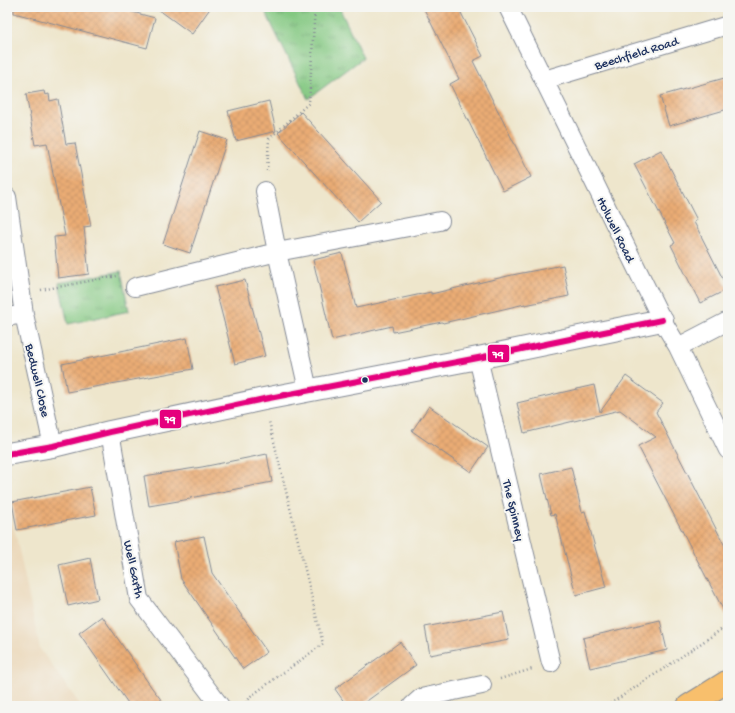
<svg xmlns="http://www.w3.org/2000/svg" width="735" height="713" font-family="'Gochi Hand',sans-serif">
	<style>
		.built { fill: #ebd8ba }
		.grass { fill: url(#grass-tufts); stroke: #4f7c70 }
		.building { fill: url(#building-cross-hatch) }
		.lines { fill: none; stroke-linecap: round; stroke-linejoin: round }
		.minor-casing { stroke: #848a95; stroke-width: 20 }
		.tertiary-casing { stroke: #848a95; stroke-width: 24 }
		.primary-casing { stroke: #848a95; stroke-width: 24 }
		.path { stroke: #848a95; stroke-width: 2.5; stroke-dasharray: 1 3; stroke-linecap: butt }
		.minor { stroke: #fff; stroke-width: 18 }
		.tertiary { stroke: #fff; stroke-width: 22 }
		.primary { stroke: #f8bf6c; stroke-width: 22 }
		.bus-1-casing { stroke: #f6f6f2; stroke-width: 9 }
		.bus-1 { stroke: #e5007d; stroke-width: 6 }
		.bus-dot { fill: #1b2f5e; stroke: #f6f6f2; stroke-width: 1.5 }
		.labels { text-anchor: middle; stroke-width: 4; stroke-linejoin: round; paint-order: stroke }
		.street-label { font-size: 13px; fill: #1b2f5e; stroke: #f6f6f2 }
		.line-badge { stroke: #f6f6f2; stroke-width: 1.5 }
		.badge-label { font-size: 11px; text-anchor: middle; font-weight: bold; fill: #fff }
	</style>
	<defs>
		<pattern id="grass-tufts" width="24" height="20" patternUnits="userSpaceOnUse"><rect width="24" height="20" fill="#83c881"/><path d="M3 7l-1-3M5 7V3M7 7l1-3M15 17l-1-3M17 17v-4M19 17l1-3" fill="none" stroke="#6aa36d"/></pattern>
		<pattern id="building-cross-hatch" width="8" height="8" patternUnits="userSpaceOnUse"><rect width="8" height="8" fill="#eaac75"/><path d="M0 0l8 8M0 8l8-8" fill="none" stroke="#c89468"/></pattern>
	</defs>
	<rect width="100%" height="100%" fill="#f6f6f2"/>
	<filter id="ink" filterUnits="userSpaceOnUse"><feTurbulence type="fractalNoise" baseFrequency=".025" numOctaves="2"/><feDisplacementMap in="SourceGraphic" scale="8" xChannelSelector="R" yChannelSelector="G"/><feConvolveMatrix kernelMatrix="1 2 1 2 8 2 1 2 1" color-interpolation-filters="sRGB"/></filter>
	<filter id="wash" filterUnits="userSpaceOnUse"><feTurbulence type="fractalNoise" baseFrequency=".012" numOctaves="4" result="noise"/><feDisplacementMap in="SourceGraphic" scale="16" xChannelSelector="R" yChannelSelector="G"/><feGaussianBlur stdDeviation="0.9" result="paint"/><feColorMatrix in="noise" values="0 0 0 0 0 0 0 0 0 0 0 0 0 0 0 0 0 1.4 0 .05"/><feComposite in="paint" operator="in"/></filter>
	<g filter="url(#wash)">
		<rect width="100%" height="100%" fill="#eee6cc"/>
		<!-- built -->
		<path class="built" d="M7,493L40,649L81,706H7Z"/>
		<!-- grass -->
		<path class="grass" d="M263,7H339L363,58L308,99Z
			M121,271L129,311L68,324L59,283Z"/>
		<g id="blocks">
			<!-- building -->
			<path class="building" d="M14,7H114L155,18L147,48L14,13Z
				M155,7H211L192,34Z
				M423,7H458L483,56L473,61L531,177L503,191L450,84L459,79Z
				M728,77V109L669,126L660,96Z
				M44,91L45,95L49,94L50,101L58,99L66,144L75,143L91,226L84,227L89,274L58,278L54,237L65,236L47,143L35,145L26,94Z
				M269,101L276,131L236,141L228,111Z
				M301,112L381,201L358,222L278,133Z
				M200,131L227,140L190,253L163,244Z
				M661,150L697,220L694,222L728,289L700,303L671,245L675,243L634,164Z
				M342,253L356,308L431,292V294L512,275L563,265L569,296L525,305V304L443,323L442,322L393,332L392,326L332,340L313,260Z
				M245,280L265,356L235,364L215,287Z
				M187,338L193,369L67,392L62,364Z
				M626,376L663,403L656,412L728,552V619L638,446L656,437L620,410L524,433L517,403L594,385L600,412Z
				M429,406L488,447L471,472L412,431Z
				M267,454L272,482L190,498V499L149,506L144,476L202,467Z
				M571,467L582,512L585,511L606,587L576,595L555,514L551,515L541,474Z
				M90,487L96,515L17,530L12,502Z
				M204,536L212,573L267,652L243,669L181,579L174,542Z
				M90,558L98,599L68,606L59,565Z
				M503,612L509,640L430,655L425,627Z
				M102,616L152,688L166,706H130L79,633Z
				M660,620L667,650L590,668L583,638Z
				M400,642L416,665L360,706H347L335,689Z"/>
		</g>
	</g>
	<g filter="url(#ink)">
		<use href="#blocks" fill-opacity="0" stroke="#848a95" stroke-width="1"/>
		<g class="lines">
			<!-- minor casing -->
			<g class="minor-casing">
				<path id="minor" d="M508,7L662,320L678,347L728,450
					M544,80L728,25
					M265,191L277,252L308,390
					M7,197L24,314L53,446
					M135,287L277,252L440,221
					M7,317L24,314
					M678,347L728,321
					M478,358L551,663
					M110,432L139,599L220,706
					M412,706L421,698L482,685"/>
			</g>
			<!-- tertiary casing -->
			<g class="tertiary-casing">
				<path id="tertiary" d="M7,454L53,446L110,432L264,399L478,358L662,320"/>
			</g>
			<!-- primary casing -->
			<g class="primary-casing">
				<path id="primary" d="M688,706L728,681"/>
			</g>
			<!-- path -->
			<path class="path" d="M267,171L269,139L309,103L315,7
				M41,290L117,276
				M500,679L532,669
				M244,706L251,696L323,644L269,421
				M607,706L663,669L728,625"/>
			<!-- minor -->
			<use href="#minor" class="minor"/>
			<!-- tertiary -->
			<use href="#tertiary" class="tertiary"/>
			<!-- primary -->
			<use href="#primary" class="primary"/>
			<!-- bus-1 casing -->
			<g class="bus-1-casing">
				<path id="bus-1" d="M7,454L53,446L110,432L264,399L478,358L662,320"/>
			</g>
			<!-- bus-1 -->
			<use href="#bus-1" class="bus-1"/>
		</g>
	</g>
	<!-- markers -->
	<circle class="bus-dot" cx="365" cy="380" r="3.5"/>
	<g class="labels">
		<!-- street labels -->
		<g class="street-label">
			<text transform="translate(636 52) rotate(-17)" y="5">Beechfield Road</text>
			<text transform="translate(617 229) rotate(64)" y="5">Holwell Road</text>
			<text transform="translate(39 380) rotate(77)" y="5">Bedwell Close</text>
			<text transform="translate(515 510) rotate(77)" y="5">The Spinney</text>
			<text transform="translate(135 569) rotate(78)" y="5">Well Garth</text>
		</g>
	</g>
	<g class="line-badge">
		<rect x="487" y="344" width="23" height="19" rx="4" fill="#e5007d"/>
		<rect x="159" y="409" width="23" height="20" rx="4" fill="#e5007d"/>
	</g>
	<g class="badge-label">
		<text x="498" y="358">79</text>
		<text x="170" y="423">79</text>
	</g>
	<!-- margin -->
	<rect width="735" height="713" fill="none" stroke="#f6f6f2" stroke-width="24"/>
</svg>
